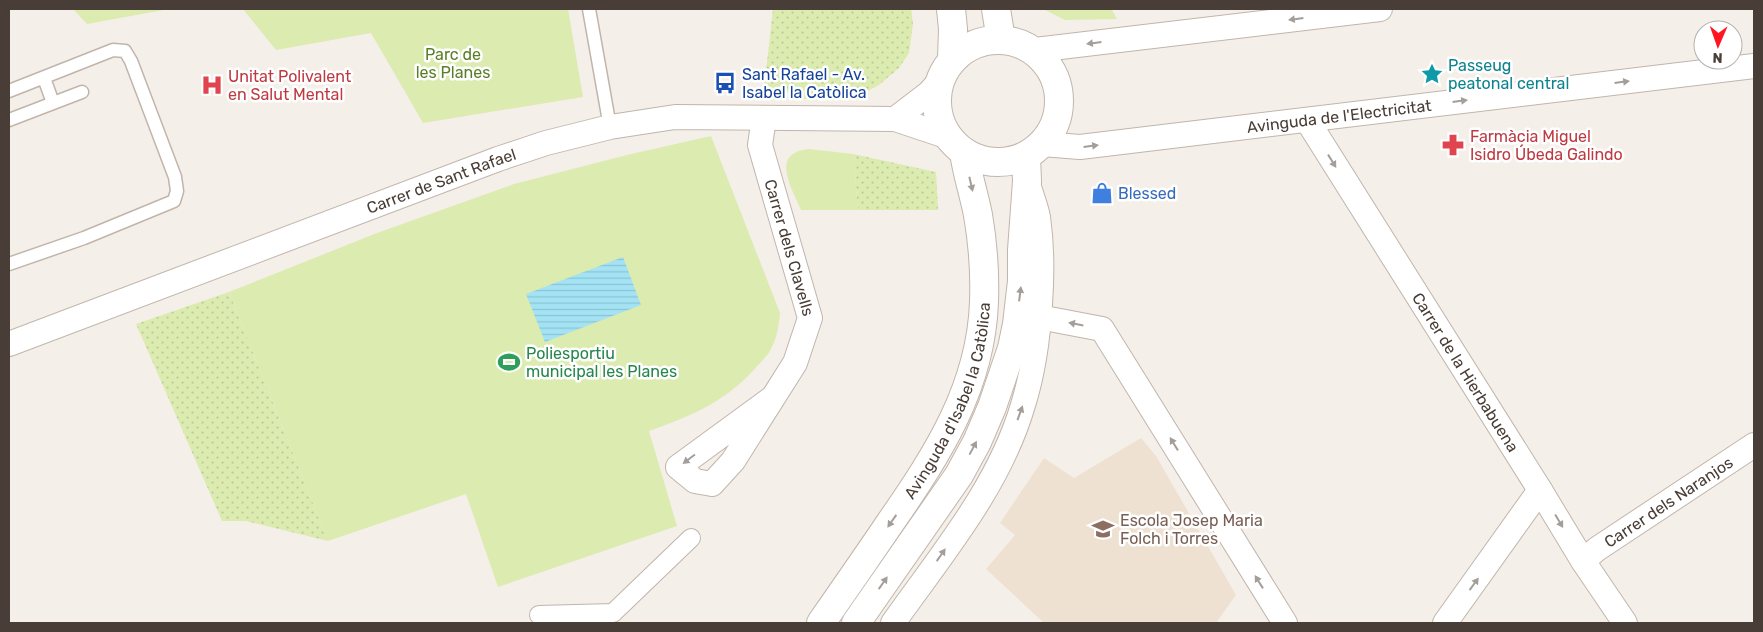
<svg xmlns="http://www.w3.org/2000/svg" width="1763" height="632" font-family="Rubik,sans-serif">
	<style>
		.education { fill: #efe1d2 }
		.grass { fill: url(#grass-dots) }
		.green { fill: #dcebb0 }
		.water { fill: url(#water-rules) }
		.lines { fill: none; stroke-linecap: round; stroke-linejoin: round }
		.service-casing { stroke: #c1b5ab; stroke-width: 15 }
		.pedestrian-casing { stroke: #c1b5ab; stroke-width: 20 }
		.minor-casing { stroke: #c1b5ab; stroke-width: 26 }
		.tertiary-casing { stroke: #c1b5ab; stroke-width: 30 }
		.service { stroke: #fff; stroke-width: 12 }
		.pedestrian { stroke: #fff; stroke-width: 18 }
		.minor { stroke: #fff; stroke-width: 24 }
		.tertiary { stroke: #fff; stroke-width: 28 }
		.oneway { fill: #a49e9b }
		.labels { text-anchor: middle; stroke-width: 5; stroke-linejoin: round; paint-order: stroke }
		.park-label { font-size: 16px; fill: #597f26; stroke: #fff }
		.culture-label { font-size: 16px; fill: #0d838f; stroke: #fff; text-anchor: start }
		.transit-label { font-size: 16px; fill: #164399; stroke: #fff; text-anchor: start }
		.health-label { font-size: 16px; fill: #be3a42; stroke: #fff; text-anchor: start }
		.street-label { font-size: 16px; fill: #493e37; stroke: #fff }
		.shop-label { font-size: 16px; fill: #366cbe; stroke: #fff; text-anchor: start }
		.leisure-label { font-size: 16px; fill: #27864d; stroke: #fff; text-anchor: start }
		.education-label { font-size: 16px; fill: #785e54; stroke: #fff; text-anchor: start }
	</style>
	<defs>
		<pattern id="grass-dots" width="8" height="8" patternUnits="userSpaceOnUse" patternTransform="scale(1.25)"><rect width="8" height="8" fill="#dcebb0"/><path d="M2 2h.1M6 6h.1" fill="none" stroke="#becb98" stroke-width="1.8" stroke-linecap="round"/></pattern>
		<pattern id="water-rules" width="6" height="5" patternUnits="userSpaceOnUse" patternTransform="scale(1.25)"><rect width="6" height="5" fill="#a3e3f4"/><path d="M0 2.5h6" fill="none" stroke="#8ec4d2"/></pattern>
	</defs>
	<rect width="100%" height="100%" fill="#f5efe9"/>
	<!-- education -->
	<path class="education" d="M1141,438L1156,456L1236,595L1216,623H1044L986,569L1015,535L1000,523L1044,458L1074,478Z"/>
	<!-- grass -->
	<path class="grass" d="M773,9H911L913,24L909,53L899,68L879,85L864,93L848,97L814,99H803L780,89H764Z
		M853,154L936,172L938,210H858Z
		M229,292L328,541L246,521H222L136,324Z"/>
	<!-- green -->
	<path class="green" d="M73,9H169L87,24Z
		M243,9H568L583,97L423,123L371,33L276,50Z
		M1043,9H1114L1112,10L1117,19L1065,20Z
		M711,136L780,313C779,325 777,338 771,349C768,355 763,360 759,364C729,400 692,416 649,431L677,526L498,587L466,494L328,541L229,292L377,233L514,184L627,155Z
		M809,149L853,154L858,210H801C792,188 769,153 809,149Z"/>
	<!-- water -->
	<path class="water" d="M623,257L641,305L545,342L526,294Z"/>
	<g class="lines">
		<!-- service casing -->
		<g class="service-casing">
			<path id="service" d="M589,9L610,127
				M44,78L53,103
				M9,91L113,50L125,51L131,61L175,177L177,191L174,201L84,238L9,264
				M9,120L82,92"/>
		</g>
		<!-- pedestrian casing -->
		<g class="pedestrian-casing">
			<path id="pedestrian" d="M539,615L613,613L691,538"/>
		</g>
		<!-- minor casing -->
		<g class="minor-casing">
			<g id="minor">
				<path d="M1035,50L1380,9"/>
				<path id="s1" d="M764,118L760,145L810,318L795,363L733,461L712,484L695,481L678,467L771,399"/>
				<path d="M895,119L929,93L938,83"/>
				<path id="s2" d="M1307,120L1540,490L1583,561L1625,623"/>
				<path id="s3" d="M1042,144L1080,147L1754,66"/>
				<path d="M1039,317L1102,329L1285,623"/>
				<path id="s4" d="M9,344L498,159L546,143L610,127L675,117L895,119L949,137"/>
				<path id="s5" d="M1583,561L1597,549L1754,445"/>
				<path d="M893,623C941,555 999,487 1023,405C1033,373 1038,338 1040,304C1042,276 1042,245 1038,217C1036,207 1032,197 1029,187"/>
				<path d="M1445,623L1540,490"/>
			</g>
		</g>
		<!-- tertiary casing -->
		<g class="tertiary-casing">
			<g id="tertiary">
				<path d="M951,9L953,29L952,58"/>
				<path d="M996,9L1001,40"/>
				<circle cx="998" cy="101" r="61"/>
				<path id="s6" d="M821,623C844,590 867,557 890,523C937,455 981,388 984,302C985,274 983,244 978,215C974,194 967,174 964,152"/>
				<path d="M856,623L959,475L977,442L992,407L1012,348L1017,324L1022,281V250L1027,181L1026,156"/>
			</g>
		</g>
		<!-- service -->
		<use href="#service" class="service"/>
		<!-- pedestrian -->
		<use href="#pedestrian" class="pedestrian"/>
		<!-- minor -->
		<use href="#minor" class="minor"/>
		<!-- tertiary -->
		<use href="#tertiary" class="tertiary"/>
	</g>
	<!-- one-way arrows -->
	<defs><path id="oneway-solid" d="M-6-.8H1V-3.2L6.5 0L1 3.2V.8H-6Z" transform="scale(1.25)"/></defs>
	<g class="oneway">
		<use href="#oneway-solid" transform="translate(1296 19) rotate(173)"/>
		<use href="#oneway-solid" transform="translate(1094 43) rotate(173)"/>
		<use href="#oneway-solid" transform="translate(1622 82) rotate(-7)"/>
		<use href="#oneway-solid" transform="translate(1460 101) rotate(-7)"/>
		<use href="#oneway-solid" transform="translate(1091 146) rotate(-7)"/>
		<use href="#oneway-solid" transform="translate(1332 161) rotate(58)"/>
		<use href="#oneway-solid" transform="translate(971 184) rotate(77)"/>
		<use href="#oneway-solid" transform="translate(1020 294) rotate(-83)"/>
		<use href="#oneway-solid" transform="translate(1076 324) rotate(-169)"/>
		<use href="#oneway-solid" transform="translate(1020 413) rotate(-70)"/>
		<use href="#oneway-solid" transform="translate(1174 444) rotate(-122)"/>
		<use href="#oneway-solid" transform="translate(973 448) rotate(-62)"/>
		<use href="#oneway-solid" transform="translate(689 459) rotate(143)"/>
		<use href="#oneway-solid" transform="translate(892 521) rotate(125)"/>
		<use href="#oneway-solid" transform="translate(1559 521) rotate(59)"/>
		<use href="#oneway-solid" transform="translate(941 555) rotate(-55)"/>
		<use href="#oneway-solid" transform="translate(1259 582) rotate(-122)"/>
		<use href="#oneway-solid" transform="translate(883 583) rotate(-55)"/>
		<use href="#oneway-solid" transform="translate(1474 584) rotate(-54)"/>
	</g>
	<!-- icons -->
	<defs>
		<g id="sight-bare" transform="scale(1.725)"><path d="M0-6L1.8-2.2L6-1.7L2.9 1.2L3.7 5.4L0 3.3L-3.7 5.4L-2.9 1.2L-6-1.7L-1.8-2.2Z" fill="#0f9aa8" stroke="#fff" stroke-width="2.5" paint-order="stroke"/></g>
		<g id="bus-bare" transform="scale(1.725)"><path d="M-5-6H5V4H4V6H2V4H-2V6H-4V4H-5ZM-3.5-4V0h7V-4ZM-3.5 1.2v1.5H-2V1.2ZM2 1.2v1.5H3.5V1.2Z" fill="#1a4fb4" stroke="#fff" stroke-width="2.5" paint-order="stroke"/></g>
		<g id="hospital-bare" transform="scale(1.725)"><path d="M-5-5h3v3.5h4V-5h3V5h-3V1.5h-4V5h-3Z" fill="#e0444e" stroke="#fff" stroke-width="2.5" paint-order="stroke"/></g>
		<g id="pharmacy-bare" transform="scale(1.725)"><path d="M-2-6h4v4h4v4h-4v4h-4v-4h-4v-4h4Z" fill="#e0444e" stroke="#fff" stroke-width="2.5" paint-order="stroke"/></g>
		<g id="shop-bare" transform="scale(1.725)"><path d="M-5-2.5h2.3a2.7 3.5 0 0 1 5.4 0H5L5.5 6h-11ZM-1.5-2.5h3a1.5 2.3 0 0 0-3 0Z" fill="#3f7fe0" stroke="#fff" stroke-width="2.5" paint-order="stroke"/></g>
		<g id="stadium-bare" transform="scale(1.725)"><path d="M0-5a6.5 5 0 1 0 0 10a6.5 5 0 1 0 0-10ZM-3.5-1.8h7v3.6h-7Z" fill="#2e9e5b" stroke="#fff" stroke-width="2.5" paint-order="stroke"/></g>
		<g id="school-bare" transform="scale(1.725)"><path d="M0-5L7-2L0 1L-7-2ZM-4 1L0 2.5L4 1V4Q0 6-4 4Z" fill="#8d6e63" stroke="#fff" stroke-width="2.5" paint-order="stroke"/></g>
	</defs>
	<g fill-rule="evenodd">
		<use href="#sight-bare" x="1432" y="74"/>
		<use href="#bus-bare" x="725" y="83"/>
		<use href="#hospital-bare" x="212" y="85"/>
		<use href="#pharmacy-bare" x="1453" y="145"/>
		<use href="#shop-bare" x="1102" y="193"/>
		<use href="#stadium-bare" x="509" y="362"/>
		<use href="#school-bare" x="1103" y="529"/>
	</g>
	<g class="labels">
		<!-- park labels -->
		<g class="park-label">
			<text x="453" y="60">Parc de<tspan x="453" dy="18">les Planes</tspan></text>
		</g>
		<!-- culture labels -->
		<g class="culture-label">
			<text x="1448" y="71">Passeug<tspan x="1448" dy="18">peatonal central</tspan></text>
		</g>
		<!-- transit labels -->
		<g class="transit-label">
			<text x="742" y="80">Sant Rafael - Av.<tspan x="742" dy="18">Isabel la Catòlica</tspan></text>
		</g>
		<!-- health labels -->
		<g class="health-label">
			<text x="228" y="82">Unitat Polivalent<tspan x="228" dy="18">en Salut Mental</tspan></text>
			<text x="1470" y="142">Farmàcia Miguel<tspan x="1470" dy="18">Isidro Úbeda Galindo</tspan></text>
		</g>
		<!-- street labels -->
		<g class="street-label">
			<text dy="6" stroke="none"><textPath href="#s3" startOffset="299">Avinguda de l'Electricitat</textPath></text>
			<text dy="6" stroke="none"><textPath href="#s4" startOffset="462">Carrer de Sant Rafael</textPath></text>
			<text dy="6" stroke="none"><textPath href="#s1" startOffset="134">Carrer dels Clavells</textPath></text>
			<text dy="6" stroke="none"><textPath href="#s2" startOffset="298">Carrer de la Hierbabuena</textPath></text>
			<text dy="6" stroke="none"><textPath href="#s6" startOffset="259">Avinguda d'Isabel la Catòlica</textPath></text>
			<text dy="6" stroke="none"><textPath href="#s5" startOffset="104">Carrer dels Naranjos</textPath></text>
		</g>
		<!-- shop labels -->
		<g class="shop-label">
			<text x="1118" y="199">Blessed</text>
		</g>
		<!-- leisure labels -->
		<g class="leisure-label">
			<text x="526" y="359">Poliesportiu<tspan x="526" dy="18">municipal les Planes</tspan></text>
		</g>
		<!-- education labels -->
		<g class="education-label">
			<text x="1120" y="526">Escola Josep Maria<tspan x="1120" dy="18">Folch i Torres</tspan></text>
		</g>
	</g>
	<!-- border -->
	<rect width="1763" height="632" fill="none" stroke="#493e37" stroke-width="20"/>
	<!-- north arrow -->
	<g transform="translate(1718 45) rotate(182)"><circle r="24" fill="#ffffff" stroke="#b6b2af"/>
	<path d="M0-4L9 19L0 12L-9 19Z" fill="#ff1621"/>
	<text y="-8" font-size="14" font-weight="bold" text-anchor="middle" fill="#493e37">N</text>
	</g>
</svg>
